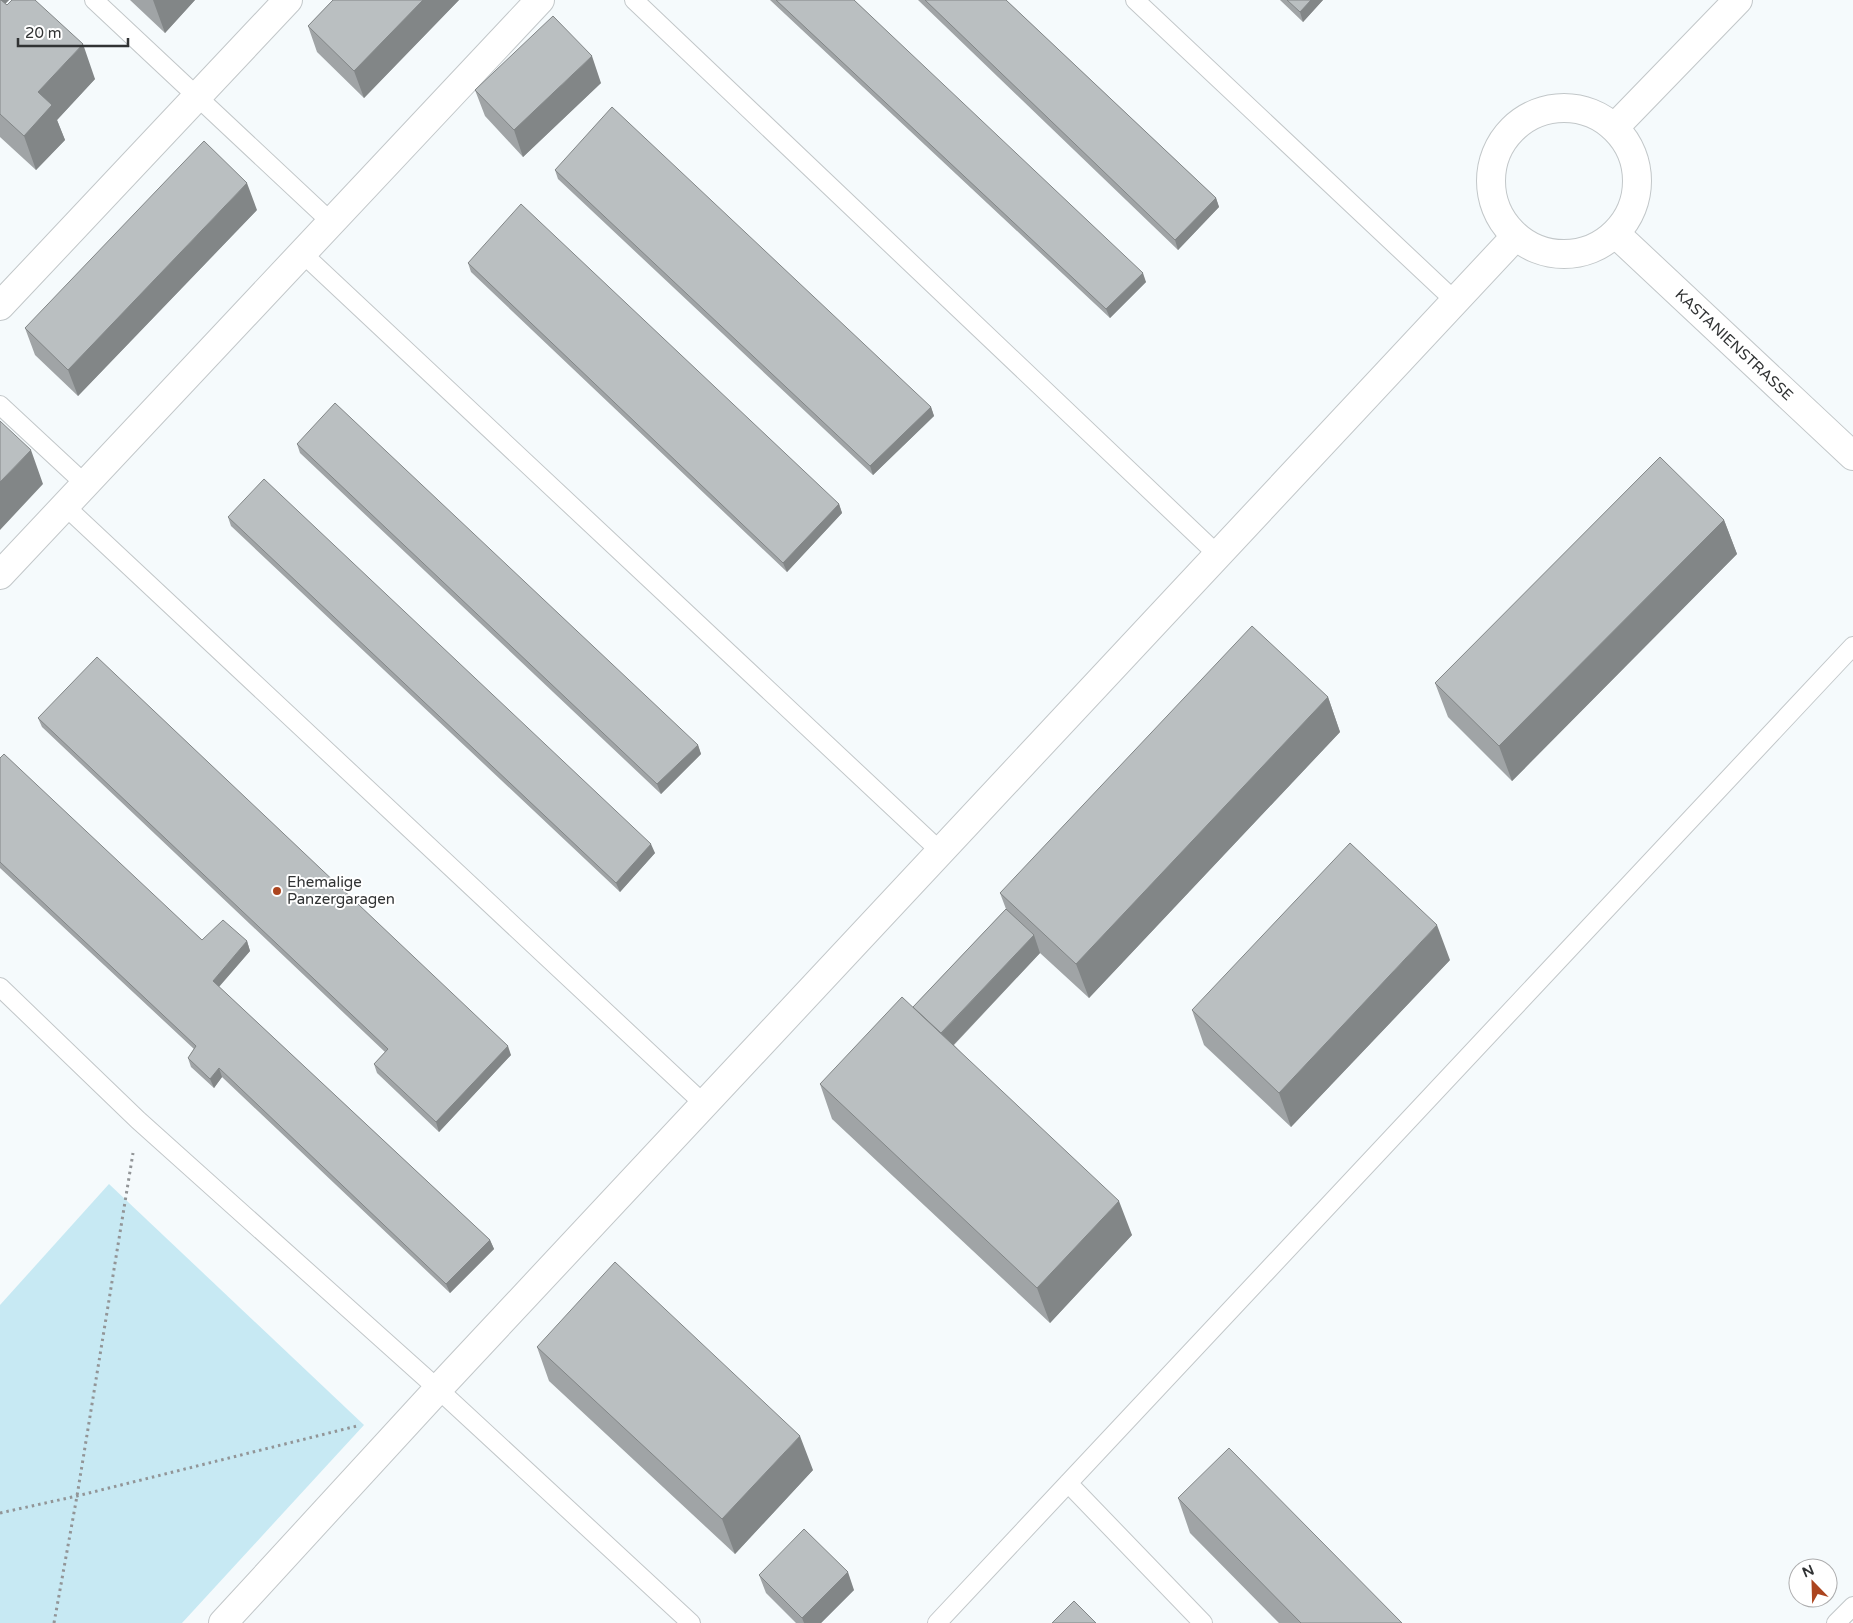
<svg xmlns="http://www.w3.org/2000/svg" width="1853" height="1623" font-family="'Varela Round',sans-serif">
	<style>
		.green { fill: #c7e9f3 }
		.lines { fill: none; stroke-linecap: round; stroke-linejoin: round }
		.service-casing { stroke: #c2c7c9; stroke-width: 20 }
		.minor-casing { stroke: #c2c7c9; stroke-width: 30 }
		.path { stroke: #929597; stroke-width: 3; stroke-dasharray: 2.5 4; stroke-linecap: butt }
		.service { stroke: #fff; stroke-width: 18 }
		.minor { stroke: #fff; stroke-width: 28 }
		.wall { fill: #a0a4a6 }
		.shaded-wall { fill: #828687 }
		.building { fill: #babfc1; stroke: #828687 }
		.poi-dot { fill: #ac451f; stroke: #fff; stroke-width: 2 }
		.labels { text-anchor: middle; stroke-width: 4; stroke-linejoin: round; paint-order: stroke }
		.street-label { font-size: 15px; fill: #313334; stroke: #fff }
		.poi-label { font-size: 15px; fill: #313334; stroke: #fff; text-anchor: start }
	</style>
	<rect width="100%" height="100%" fill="#f5fafc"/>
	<!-- green -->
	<path class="green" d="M109,1184L364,1425L182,1623H0V1305Z"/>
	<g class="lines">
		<!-- service casing -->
		<g class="service-casing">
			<path id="service" d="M94,0L331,222
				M634,0L1218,555
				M1135,0L1455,301
				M302,253L940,851
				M0,405L85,484
				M65,506L704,1104
				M0,987L138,1120L438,1389L691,1623
				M1068,1483L1203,1623
				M937,1623L1853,646
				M1836,1623L1853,1606"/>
		</g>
		<!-- minor casing -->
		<g class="minor-casing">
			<g id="minor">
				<circle cx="1564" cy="181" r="73"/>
				<path d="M1615,127L1738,0"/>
				<path id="s1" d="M1616,234L1853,456"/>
				<path d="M0,306L288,0"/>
				<path d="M0,575L540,0"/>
				<path d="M223,1623L438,1389L1515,237"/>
			</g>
		</g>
		<!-- path -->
		<path class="path" d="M0,1513L77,1496L357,1426
			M54,1623L77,1496L133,1153"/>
		<!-- service -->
		<use href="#service" class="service"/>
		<!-- minor -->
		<use href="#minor" class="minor"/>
	</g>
	<!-- wall -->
	<path class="wall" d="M0,0H9L5,4L95,79L57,120L65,140L36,170L0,137Z
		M130,0H195L165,33Z
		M333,0H459L364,98L317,52L308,26Z
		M770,0H854L1146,282L1110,318Z
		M918,0H1006L1216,198L1219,207L1178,250Z
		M1280,0H1323L1303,22Z
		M601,83L523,157L485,116L475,90Z
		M555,170L931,407L934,416L873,475L558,179Z
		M257,210L78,396L35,355L25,328Z
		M468,263L839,504L842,513L787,572L471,272Z
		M297,444L698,745L701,754L661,794L300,453Z
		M228,517L655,853L620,892L231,526Z
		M1724,520L1737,554L1512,781L1448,717L1435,683Z
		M1328,697L1340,732L1089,998L1040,953L954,1045L1132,1235L1050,1323L832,1119L820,1084L913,1007L1006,909L1000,893Z
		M38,718L511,1055L439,1132L377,1073L374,1064L385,1052L42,727Z
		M0,758L202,940L247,941L250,951L219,987L490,1240L494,1249L450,1293L222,1077L214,1088L191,1067L188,1058L194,1049L0,868Z
		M1450,960L1291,1127L1204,1045L1192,1010Z
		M537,1347L813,1470L735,1554L549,1381Z
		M1178,1498L1402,1623H1279L1190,1533Z
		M759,1575L854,1590L821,1623H796L766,1593Z"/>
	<!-- shaded-wall -->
	<path class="shaded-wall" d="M0,0H9L0,9Z
		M153,0H195L165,33Z
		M423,0H459L364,98L354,71Z
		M1311,0H1323L1303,22L1300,12Z
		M83,44L95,79L57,120L65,140L36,170L24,136L38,92Z
		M592,56L601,83L523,157L514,130Z
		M247,183L257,210L78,396L68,370Z
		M1216,198L1219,207L1178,250L1175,240Z
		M1143,273L1146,282L1110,318L1106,309Z
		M931,407L934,416L873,475L870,466Z
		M31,450L43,484L0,530V482Z
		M839,504L842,513L787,572L783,563Z
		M1724,520L1737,554L1512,781L1499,746Z
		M1328,697L1340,732L1089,998L1076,964Z
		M698,745L701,754L661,794L657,784Z
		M651,844L655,853L620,892L616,883Z
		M1437,925L1450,960L1291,1127L1279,1093Z
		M1034,935L1040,953L942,1057L936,1039Z
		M247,941L250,951L216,990L213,981Z
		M508,1046L511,1055L439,1132L436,1122Z
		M219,1068L222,1077L214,1088L210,1079Z
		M1119,1201L1132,1235L1050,1323L1037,1288Z
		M490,1240L494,1249L450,1293L446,1284Z
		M800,1436L813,1470L735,1554L722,1519Z
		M848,1572L854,1590L821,1623H804L802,1618Z"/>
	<!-- building -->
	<path class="building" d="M0,0H1L7,5L12,0H35L83,44L38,92L52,105L24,136L0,114Z
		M333,0H423L354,71L308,26Z
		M776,0H854L1143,273L1106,309Z
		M925,0H1006L1216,198L1175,240Z
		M1287,0H1311L1300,12Z
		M553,16L592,56L514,130L475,90Z
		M612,107L931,407L870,466L555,170Z
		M204,141L247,183L68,370L25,328Z
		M521,204L839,504L783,563L468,263Z
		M335,403L698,745L657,784L297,444Z
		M0,421L31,450L0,482Z
		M1660,457L1724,520L1499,746L1435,683Z
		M264,479L651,844L616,883L228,517Z
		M1252,626L1328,697L1076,964L1000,893Z
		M97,657L508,1046L436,1122L374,1064L388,1049L38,718Z
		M4,754L202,940L223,920L247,941L213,981L490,1240L446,1284L219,1068L210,1079L188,1058L196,1046L0,862V758Z
		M1350,843L1437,925L1279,1093L1192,1010Z
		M1006,909L1034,935L941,1033L913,1007Z
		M902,997L1119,1201L1037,1288L820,1084Z
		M615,1262L800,1436L722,1519L537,1347Z
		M1229,1448L1402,1623H1301L1178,1498Z
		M804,1529L848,1572L802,1618L759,1575Z
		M1074,1601L1096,1623H1052Z"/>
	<!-- markers -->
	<circle class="poi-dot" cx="277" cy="891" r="5"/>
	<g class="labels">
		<!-- street labels -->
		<g class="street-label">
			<text dy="5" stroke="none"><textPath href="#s1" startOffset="162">KASTANIENSTRASSE</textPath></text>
		</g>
		<!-- poi labels -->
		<g class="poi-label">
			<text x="287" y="887">Ehemalige<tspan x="287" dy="17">Panzergaragen</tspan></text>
		</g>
	</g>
	<!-- north arrow -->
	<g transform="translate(1813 1583) rotate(337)"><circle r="24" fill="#ffffff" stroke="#adadae"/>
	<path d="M0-4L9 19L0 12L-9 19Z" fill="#ac451f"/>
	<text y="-8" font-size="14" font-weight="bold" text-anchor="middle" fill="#313334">N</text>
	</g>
	<!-- scale -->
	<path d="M18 38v8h110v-8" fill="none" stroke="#313334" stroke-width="2.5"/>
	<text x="25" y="38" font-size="15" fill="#313334" stroke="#ffffff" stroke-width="4" paint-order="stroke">20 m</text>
</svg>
